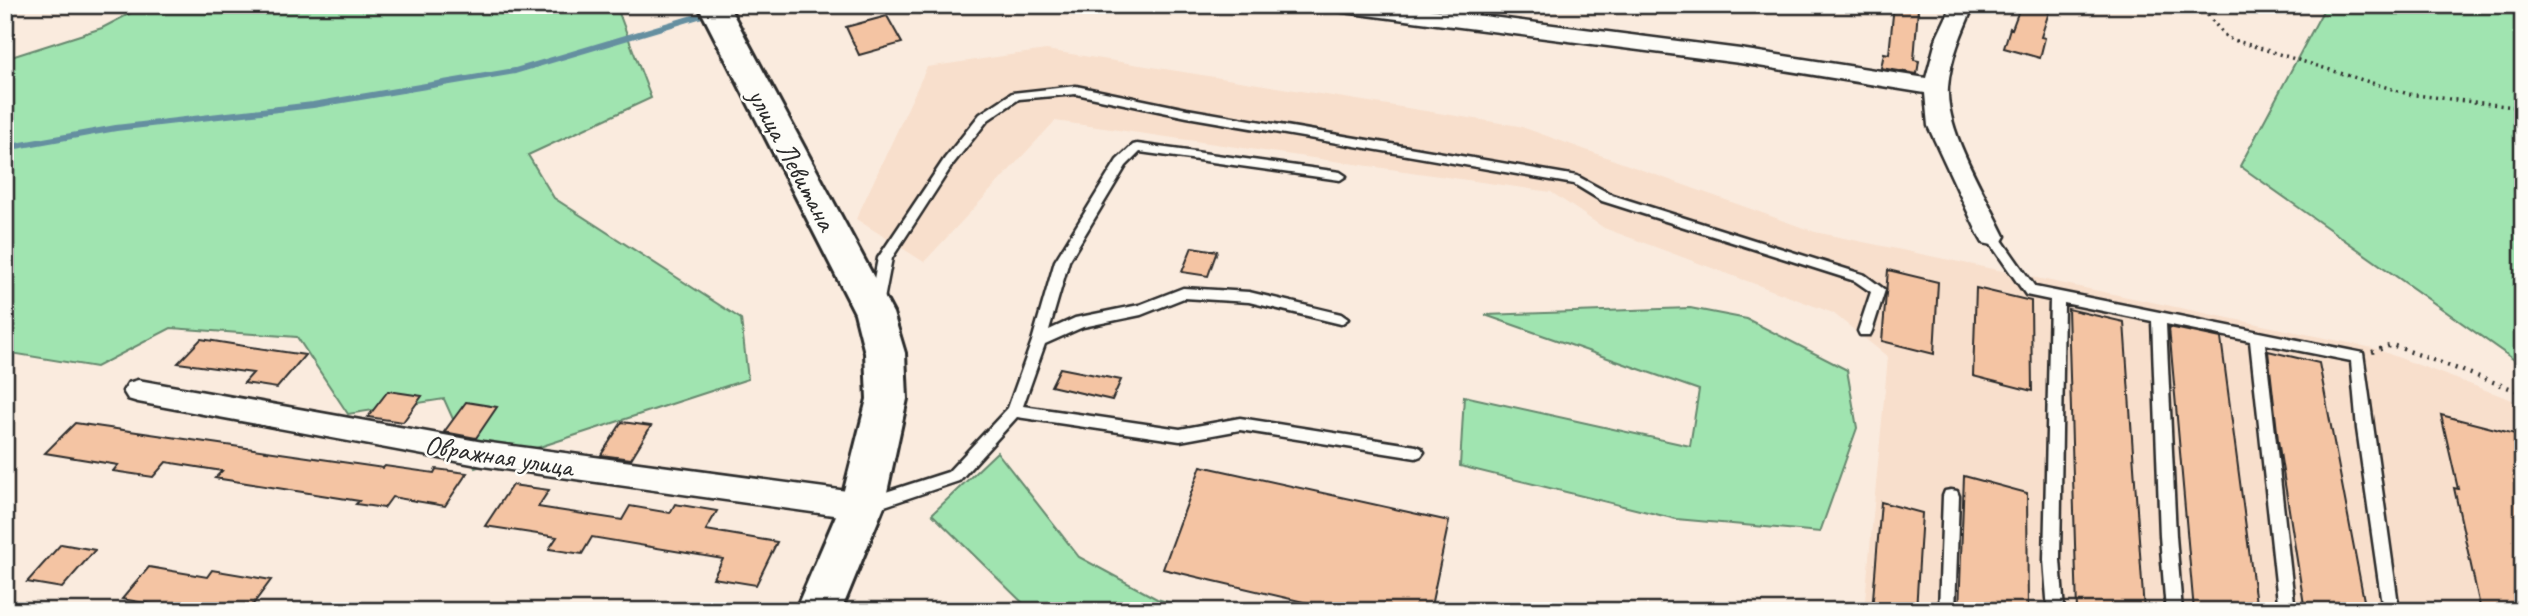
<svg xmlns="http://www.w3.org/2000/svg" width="2528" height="616" font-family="Caveat,sans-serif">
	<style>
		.built { fill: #f8dfcc }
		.green { fill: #a0e4b0; stroke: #66886e; stroke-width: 2 }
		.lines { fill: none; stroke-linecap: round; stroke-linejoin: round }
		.stream { stroke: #658fa0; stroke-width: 6 }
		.building { fill: #f4c4a3; stroke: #2b2b2b; stroke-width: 2 }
		.lane-casing { stroke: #2b2b2b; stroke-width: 5 }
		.street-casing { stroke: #2b2b2b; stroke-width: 5 }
		.secondary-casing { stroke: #2b2b2b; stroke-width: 6 }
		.path-far1 { stroke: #2b2b2b; stroke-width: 3.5; stroke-dasharray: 2 4.5; stroke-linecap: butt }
		.path { stroke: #2b2b2b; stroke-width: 4.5; stroke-dasharray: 2 6; stroke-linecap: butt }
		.lane { fill: #fdfcf7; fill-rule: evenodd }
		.street { fill: #fdfcf7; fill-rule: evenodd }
		.secondary { fill: #fdfcf7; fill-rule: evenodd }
		.labels { text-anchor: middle; stroke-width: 5; stroke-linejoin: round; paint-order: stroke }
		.street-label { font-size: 28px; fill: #2b2b2b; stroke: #fdfcf7 }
	</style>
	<rect width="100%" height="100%" fill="#faebde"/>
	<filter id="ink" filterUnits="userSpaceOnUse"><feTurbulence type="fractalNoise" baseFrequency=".0143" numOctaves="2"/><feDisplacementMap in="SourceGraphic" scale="14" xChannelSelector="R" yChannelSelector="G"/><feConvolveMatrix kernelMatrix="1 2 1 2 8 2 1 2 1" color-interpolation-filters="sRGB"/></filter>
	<g filter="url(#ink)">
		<!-- built -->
		<path class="built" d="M1046,50L1519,126L1815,232L2373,348L2523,404V611H1864L1888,357L1833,313L1604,228L1551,192L1055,121L924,262L856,219L927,67Z"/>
		<!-- green -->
		<path class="green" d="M146,5H616L651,98L528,155L554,198L741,319L748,379L475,468L444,399L348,414L297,337L171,328L96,367L5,352V59L102,28Z
			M2326,5H2523V366L2240,166Z
			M1690,308L1747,319L1847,370L1857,428L1820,532L1676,519L1460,466L1464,396L1690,446L1699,390L1485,315Z
			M997,452L1079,557L1157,599L1199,611H1031L932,514Z"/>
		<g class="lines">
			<!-- stream -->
			<path class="stream" d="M721,10L737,5
				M5,148L116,128L313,105L515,71L709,13"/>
		</g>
		<!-- building -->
		<path class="building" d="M1894,5L1918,9L1914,60L1919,61L1917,74L1881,68L1884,53L1889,54Z
			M2021,5L2049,12L2041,37L2045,38L2040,58L2004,48L2010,28L2012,29Z
			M887,16L902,43L859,55L846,27Z
			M1192,247L1217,251L1208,276L1182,272Z
			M1888,270L1938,282L1934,354L1882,341Z
			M1976,288L2031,301L2032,391L1973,376Z
			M2068,309L2124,322L2144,611H2077Z
			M2169,327L2221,338L2257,611H2194Z
			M201,339L244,346L305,355L277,388L244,383L253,373L178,363Z
			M2268,351L2319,363L2366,611H2305L2278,440Z
			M1060,368L1121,380L1112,400L1051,386Z
			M388,391L422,396L403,422L368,417Z
			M466,402L497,407L476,438L444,432Z
			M2441,415L2523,436V611H2481L2454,488L2458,489Z
			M622,422L651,426L631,459L601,455Z
			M75,423L383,468L385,466L434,473L436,469L467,473L445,506L392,497L384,508L356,504L359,501L215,478L222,471L166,462L153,477L113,471L118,465L45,453Z
			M1201,466L1449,521L1430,611H1342L1163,569Z
			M1964,476L2027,493L2028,611H1959Z
			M512,485L549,490L538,507L622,520L630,506L670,513L675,504L717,511L706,530L777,542L756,585L713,578L723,559L592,537L582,554L549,549L557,537L485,526Z
			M1881,502L1922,513L1916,611H1872Z
			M61,544L95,550L62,588L27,582Z
			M149,567L207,577L212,570L271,580L248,611H191L122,599Z"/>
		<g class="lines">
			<!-- lane casing -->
			<g class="lane-casing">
				<path id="lane" d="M1076,86L1187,109L1577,176L1612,195L1865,275L1885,290L1872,331L1870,335H1860L1858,331L1871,292L1855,281L1602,201L1574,184L1187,117L1076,94L1019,99L988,120L953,164L892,258L883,305L881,309H871L869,305L878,258L945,158L980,114L1012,93Z
					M1137,144L1340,172L1346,176L1340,180L1140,152L1126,166L1069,261L1049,330L1075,318L1139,305L1183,288L1249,292L1341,314L1348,319L1341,324L1249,302L1184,298L1141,315L1083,327L1045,344L1023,406L1180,429L1240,418L1416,446L1421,448L1424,452L1421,456L1416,458L1240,430L1180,441L1017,417L959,481L867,512L861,510L859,505L861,500L948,472L1008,408L1032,341L1055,261L1117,160L1133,145Z
					M1992,231L1997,233L2035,287L2363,353L2399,611H2383L2357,429L2351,361L2265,344L2295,611H2279L2250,341L2166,324L2176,536L2182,611H2166L2160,536L2152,321L2064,303L2060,560L2064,611H2048L2044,560L2050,300L2026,295L1985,236Z
					M1951,490L1957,491L1959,496L1955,611H1939L1943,496L1945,491Z"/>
			</g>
			<!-- street casing -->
			<g class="street-casing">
				<path id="street" d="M1332,5H1398L1740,49L1926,78L1937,37L1952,5H1974C1963,30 1950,59 1948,87C1945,131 1986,195 2005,236L2001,243L1992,245L1983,243L1979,236L1928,126L1925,93L1740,63L1343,12L1335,10Z
					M138,380L483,442L862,493L873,497L878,506L873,515L862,519L483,466L138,402L128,399L123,391L128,383Z"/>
			</g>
			<!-- secondary casing -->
			<g class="secondary-casing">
				<path id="secondary" d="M698,5H728L893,313L905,353L907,399L884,506L841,611H795L840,506L867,399L865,353L855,313Z"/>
			</g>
			<!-- path-far1 -->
			<path class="path-far1" d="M2199,5L2227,38L2408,94L2523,108"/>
			<!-- path -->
			<path class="path" d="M2372,352L2392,345L2523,393"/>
			<!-- lane -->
			<use href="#lane" class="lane"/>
			<!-- street -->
			<use href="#street" class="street"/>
			<!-- secondary -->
			<use href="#secondary" class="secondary"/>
		</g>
	</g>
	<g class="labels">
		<!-- street labels -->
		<g class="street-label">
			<text transform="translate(793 159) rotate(62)" y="10">улица Левитана</text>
			<text transform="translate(499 455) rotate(9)" y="10">Овражная улица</text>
		</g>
	</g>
	<!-- margin -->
	<rect width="2528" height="616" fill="none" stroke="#fdfcf7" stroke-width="28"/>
	<rect x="14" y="14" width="2500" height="588" fill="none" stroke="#2b2b2b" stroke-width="2.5" filter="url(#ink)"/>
</svg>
